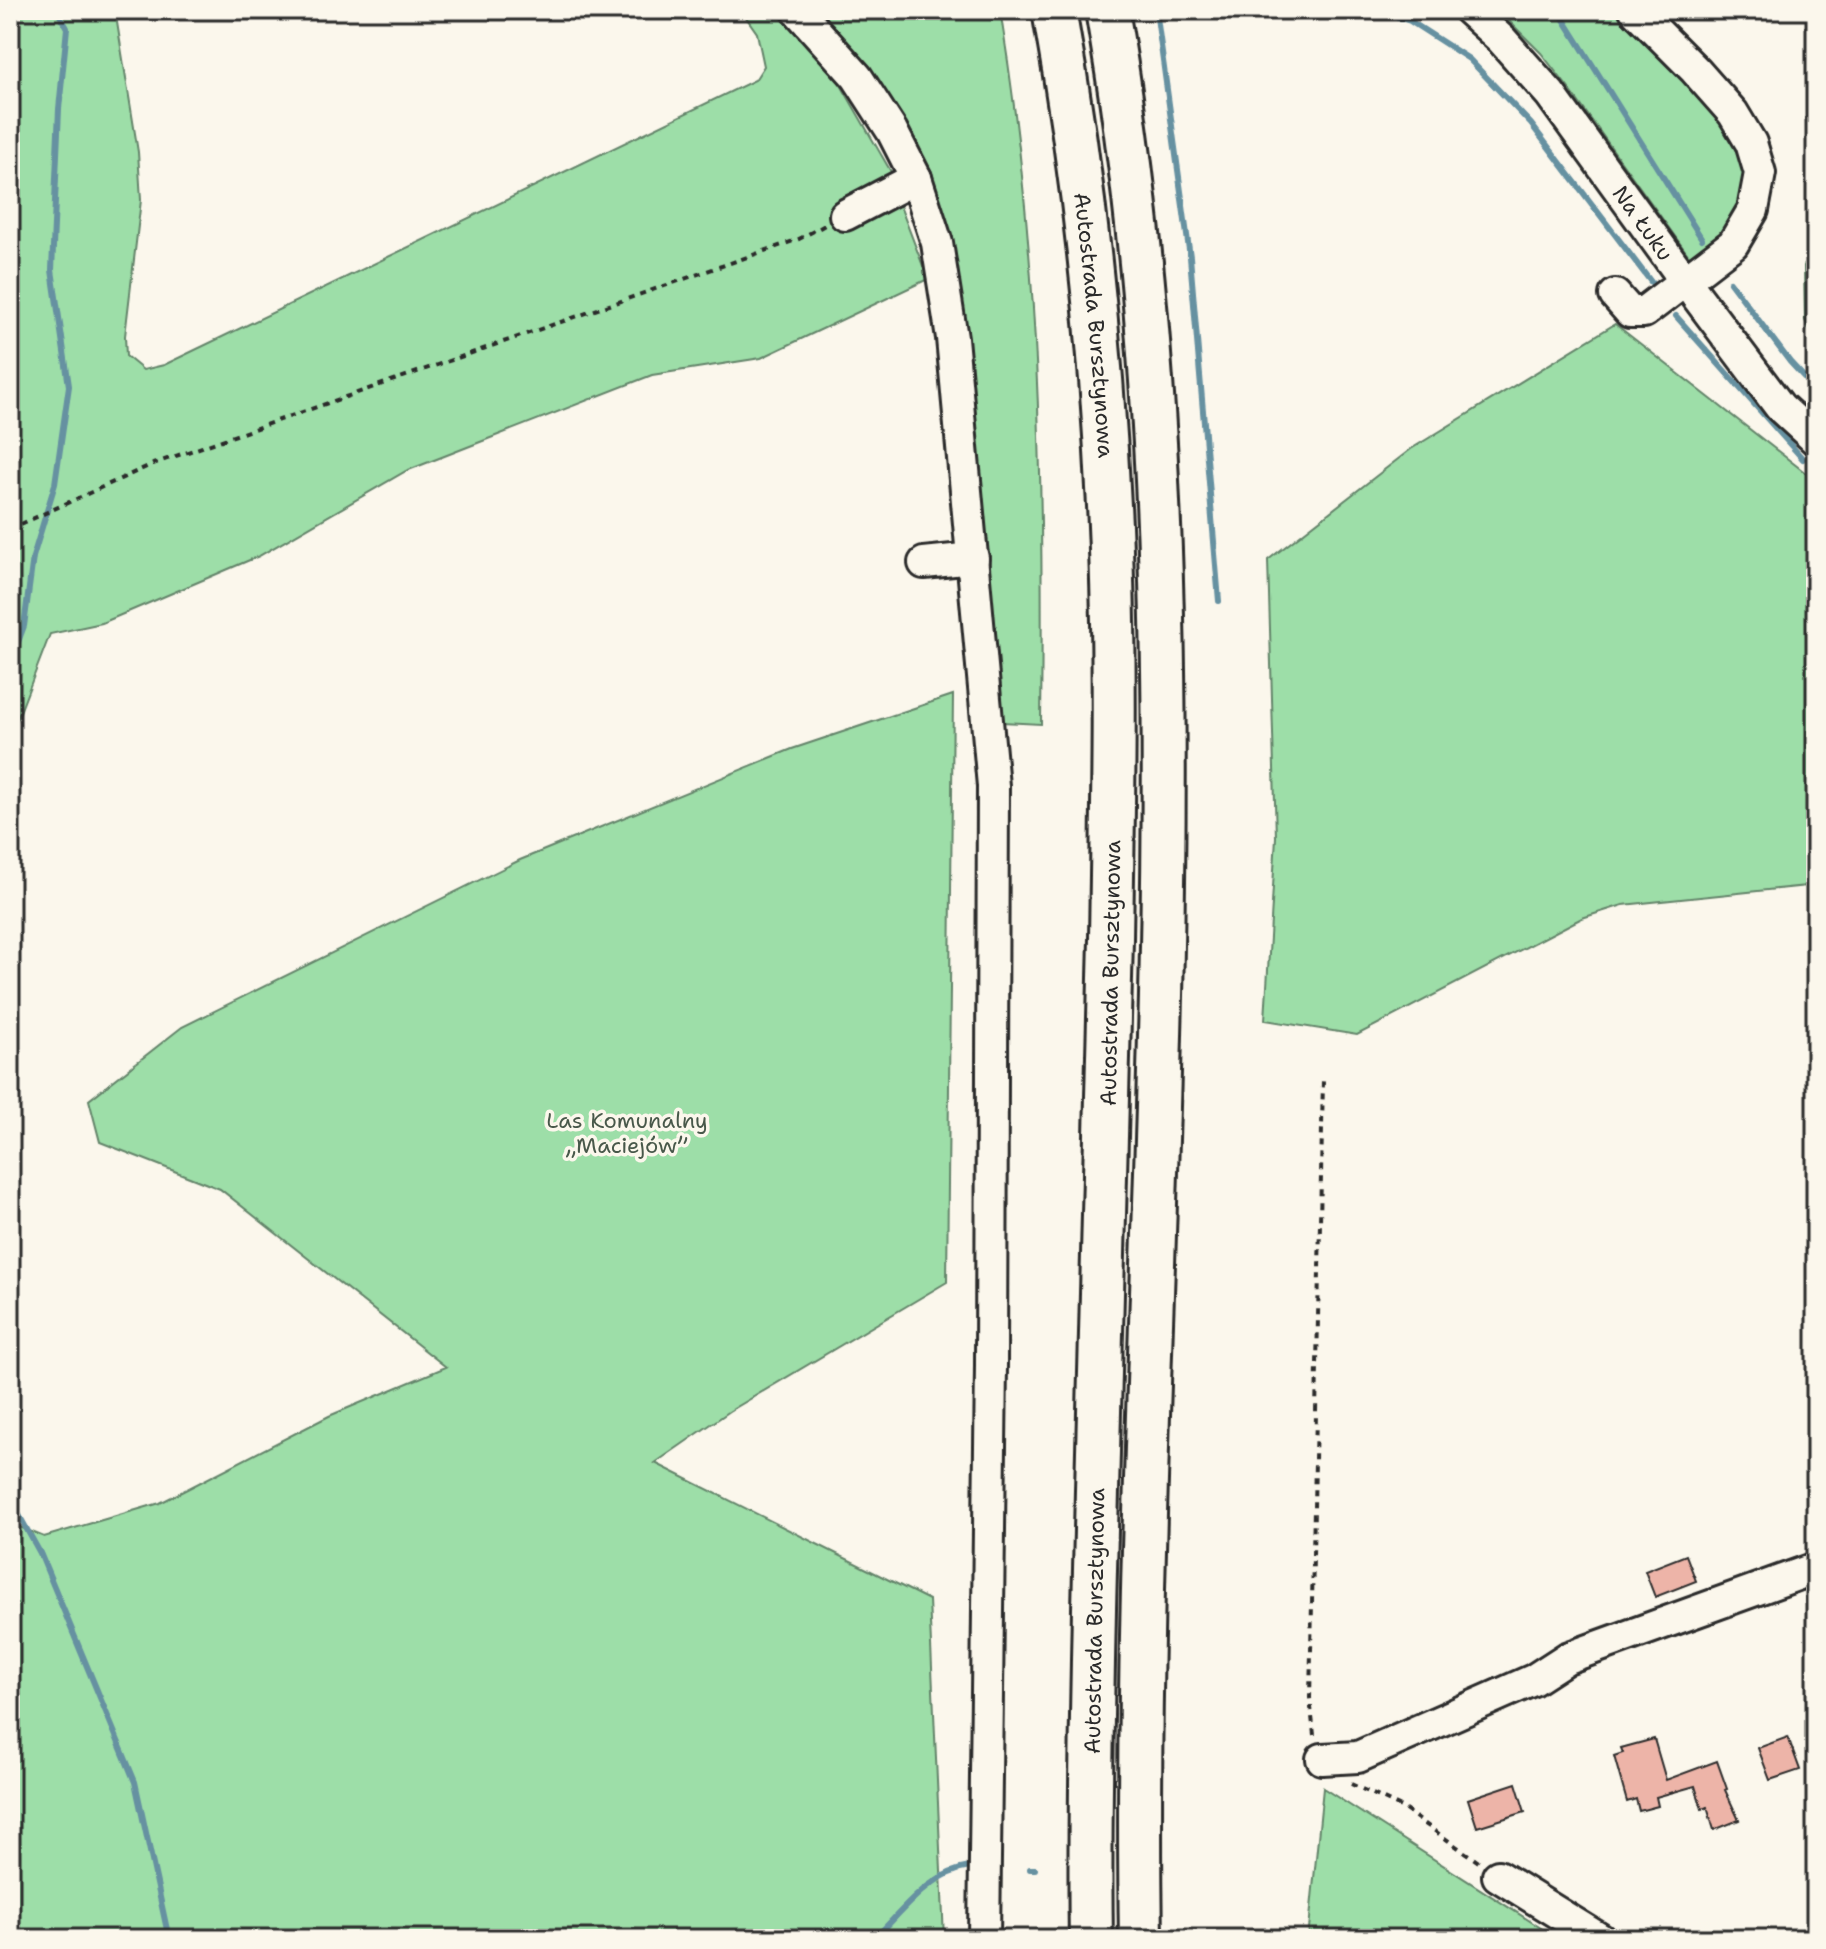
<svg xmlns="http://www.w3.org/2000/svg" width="1826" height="1949" font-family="'Shantell Sans',sans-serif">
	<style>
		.green { fill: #9ddea8; stroke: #64846a; stroke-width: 2 }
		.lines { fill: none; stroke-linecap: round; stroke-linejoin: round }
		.stream { stroke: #6691a1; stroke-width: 6 }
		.building { fill: #edb4a8; stroke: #2b2b2b; stroke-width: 2 }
		.minor-casing { stroke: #2b2b2b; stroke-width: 36 }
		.highway-casing { stroke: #2b2b2b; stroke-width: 48 }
		.path { stroke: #2b2b2b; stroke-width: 4; stroke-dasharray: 6 6; stroke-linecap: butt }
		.minor { stroke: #fbf7ec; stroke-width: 30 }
		.highway { stroke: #fbf7ec; stroke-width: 42 }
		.labels { text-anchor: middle; stroke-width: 7; stroke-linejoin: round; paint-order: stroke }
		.street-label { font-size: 22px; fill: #2b2b2b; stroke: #fbf7ec }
		.park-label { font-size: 22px; fill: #48584a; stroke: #fbf7ec }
	</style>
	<rect width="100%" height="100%" fill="#fbf7ec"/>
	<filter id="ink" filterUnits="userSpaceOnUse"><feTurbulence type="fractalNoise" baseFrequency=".0125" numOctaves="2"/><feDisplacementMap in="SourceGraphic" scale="16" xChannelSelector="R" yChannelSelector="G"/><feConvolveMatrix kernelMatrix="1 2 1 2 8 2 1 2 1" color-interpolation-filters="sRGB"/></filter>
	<g filter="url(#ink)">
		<!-- green -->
		<path class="green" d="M10,10H115L138,152L141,200L125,336L126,356L143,370L164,365L755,80L764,66L757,33L741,10H774L793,25L837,78L894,177L897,198L928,279L761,358L652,375L406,471L259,556L102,623L50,634L10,738Z
			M812,10H1000C1039,246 1044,485 1041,724L1001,722L946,225Z
			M1498,10H1628L1703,89L1751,162L1736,229L1704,252L1689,256L1570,90L1541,53Z
			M1816,244V347L1805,320L1804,266Z
			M1615,324L1816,481V885L1623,905L1582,918L1357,1035L1265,1020L1276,837L1268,560L1411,449Z
			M953,695L947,1282L730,1411L655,1463L929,1600L944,1939H10V1523L44,1537L160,1503L329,1416L446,1367L220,1189L100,1142L89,1100L182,1027L520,860L792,749Z
			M1323,1788L1558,1939H1308Z"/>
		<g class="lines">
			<!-- stream -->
			<path class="stream" d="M1156,10L1190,257L1219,601
				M1377,10L1410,21L1469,59L1531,124L1651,282
				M1558,10L1702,239
				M1730,282L1790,362L1816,390
				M1676,316L1803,459
				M10,663L24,626L33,557L55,484L69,386L52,270L59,109L67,28L57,10
				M10,1499L40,1553L135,1782L169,1939
				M1030,1869H1035
				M874,1939C902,1912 930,1872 970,1867"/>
		</g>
		<!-- building -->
		<path class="building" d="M1686,1555L1696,1581L1655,1597L1645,1571Z
			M1788,1737L1800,1770L1770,1780L1758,1748Z
			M1654,1739L1666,1780L1717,1761L1727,1789L1725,1790L1739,1820L1714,1830L1707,1807L1702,1809L1695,1786L1656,1797L1658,1806L1639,1811L1636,1799L1627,1802L1614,1756L1623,1753L1621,1748Z
			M1516,1783L1525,1812L1477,1827L1468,1799Z"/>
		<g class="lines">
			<!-- minor casing -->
			<g class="minor-casing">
				<g id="minor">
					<path d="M797,10L857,77L892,131L916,178L937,243L952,338L993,786L991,1365L984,1939"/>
					<path id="s1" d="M1469,10L1502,40L1550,94L1686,282L1780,407L1816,440"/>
					<path d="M845,215L916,178"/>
					<path d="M1615,295L1630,312H1644L1733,244L1753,210L1760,173L1751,143L1733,113L1695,70L1635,10"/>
					<path d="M924,563L973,558"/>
					<path d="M1322,1759L1358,1757L1533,1680L1567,1658L1816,1568"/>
					<path d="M1498,1876L1600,1939"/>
				</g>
			</g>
			<!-- highway casing -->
			<g class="highway-casing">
				<g id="highway">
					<path id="s2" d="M1054,10C1086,188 1104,369 1111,550C1116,680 1113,809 1111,939C1107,1162 1098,1385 1094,1609C1092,1719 1089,1829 1091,1939"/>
					<path d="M1107,10C1218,648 1130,1296 1141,1939"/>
				</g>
			</g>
			<!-- path -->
			<path class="path" d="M10,529L153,464L799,239L825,225
				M1314,1735L1310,1698L1323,1080
				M1351,1784L1401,1807L1480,1863"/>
			<!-- minor -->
			<use href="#minor" class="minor"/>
			<!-- highway -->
			<use href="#highway" class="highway"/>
		</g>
	</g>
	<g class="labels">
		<!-- street labels -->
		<g class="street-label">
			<text dy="8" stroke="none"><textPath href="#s1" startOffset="276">Na Łuku</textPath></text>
			<text dy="8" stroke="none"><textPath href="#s2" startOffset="318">Autostrada Bursztynowa</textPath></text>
			<text transform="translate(1110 973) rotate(-89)" y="8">Autostrada Bursztynowa</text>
			<text transform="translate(1094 1621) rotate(-89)" y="8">Autostrada Bursztynowa</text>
		</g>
		<!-- park labels -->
		<g class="park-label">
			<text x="627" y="1128">Las Komunalny<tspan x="627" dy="25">„Maciejów”</tspan></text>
		</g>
	</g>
	<!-- margin -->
	<rect width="1826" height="1949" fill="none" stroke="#fbf7ec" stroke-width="40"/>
	<rect x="20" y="20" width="1786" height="1909" fill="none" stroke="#2b2b2b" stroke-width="3" filter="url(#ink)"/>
</svg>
